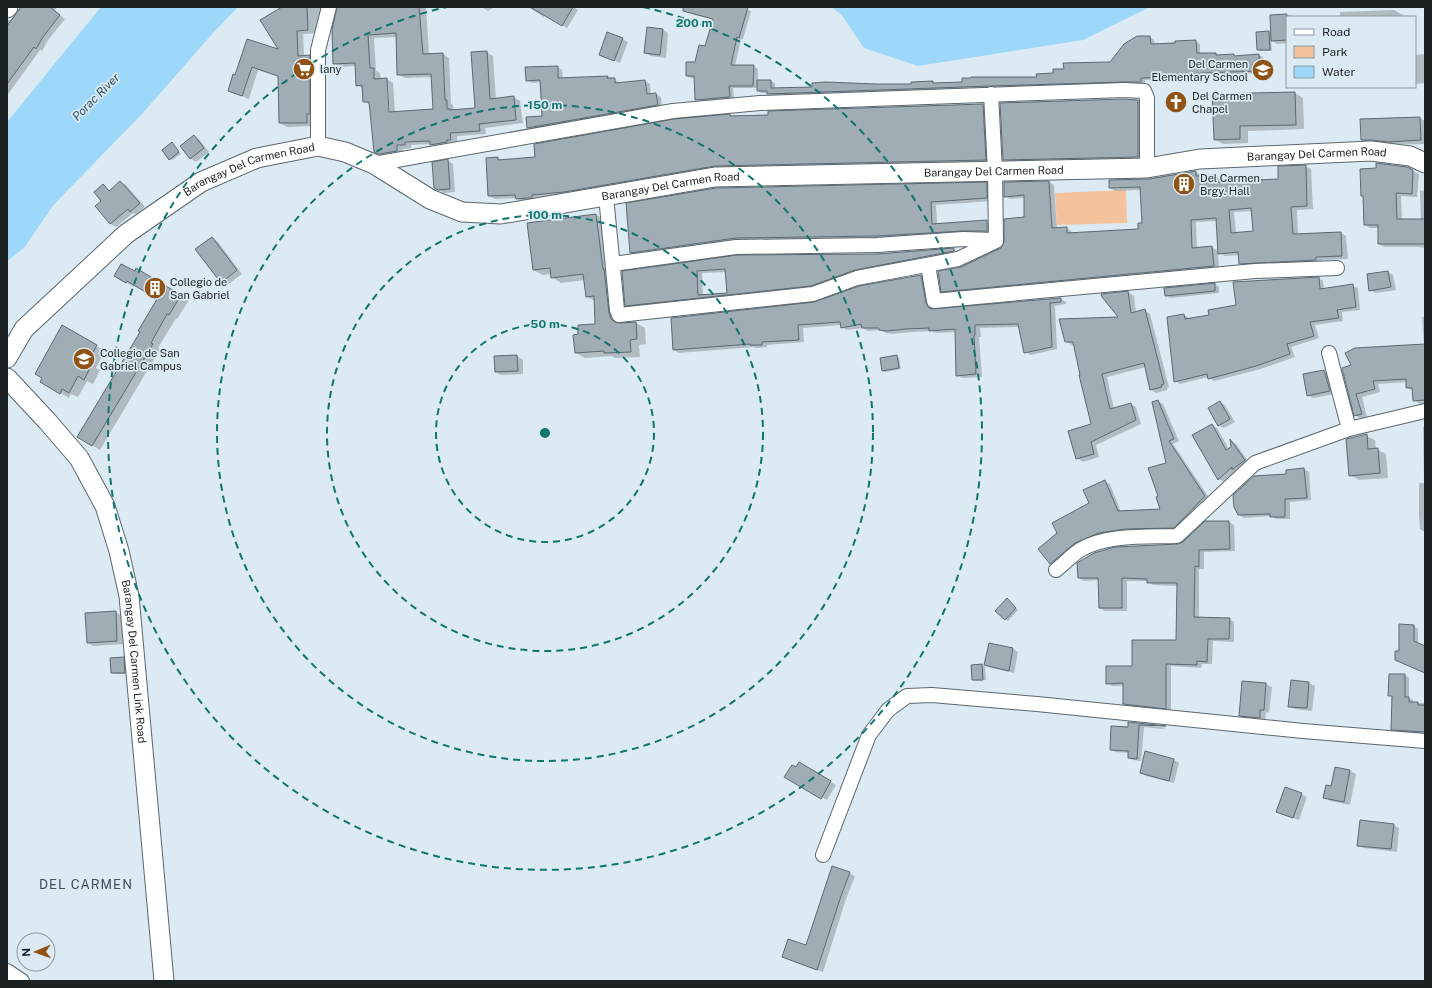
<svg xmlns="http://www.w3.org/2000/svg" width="1432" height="988" font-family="'Public Sans',sans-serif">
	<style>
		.green { fill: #f4c39c }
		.water { fill: #9dd7f9 }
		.shadow { fill: #0003; fill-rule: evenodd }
		.building { fill: #a0adb5; stroke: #5c6970; fill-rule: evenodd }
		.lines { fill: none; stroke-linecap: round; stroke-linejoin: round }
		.street-casing { stroke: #5b676f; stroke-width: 16 }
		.secondary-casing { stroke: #5b676f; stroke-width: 21 }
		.street { stroke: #fff; stroke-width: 14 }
		.secondary { stroke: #fff; stroke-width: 19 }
		.ring { fill: none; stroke: #0f766e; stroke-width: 2; stroke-dasharray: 7 5 }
		.labels { text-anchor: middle; stroke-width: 3.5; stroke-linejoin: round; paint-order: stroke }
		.poi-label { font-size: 11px; fill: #1c2124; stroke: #dceaf3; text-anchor: start }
		.street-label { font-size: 11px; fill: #1c2124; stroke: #dceaf3 }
		.water-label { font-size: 12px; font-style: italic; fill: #255169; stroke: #dceaf3 }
		.quarter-label { font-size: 13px; letter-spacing: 1px; fill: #424e55; stroke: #dceaf3 }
		.centre { fill: #0f766e; stroke: #dceaf3; stroke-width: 2 }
		.ring-label { font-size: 12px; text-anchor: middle; font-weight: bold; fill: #0f766e; stroke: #dceaf3; stroke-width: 3.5; stroke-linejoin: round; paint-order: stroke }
	</style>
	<rect width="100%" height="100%" fill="#dceaf3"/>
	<!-- green -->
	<path class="green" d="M1126,190L1127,223L1057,225L1055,193Z"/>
	<!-- water -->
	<path class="water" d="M101,7H238L212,34L141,115L63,195L52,207L24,248L7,261V122Z
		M831,7H1150L1083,40L918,66L864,48L841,14Z"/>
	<!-- shadow -->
	<path class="shadow" d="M20,7H57L54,11L65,19L48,40L42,51L40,50L9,93L7,95V20H10L17,15L19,10Z
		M284,7H329L321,33L303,34L304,56H309L316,60L313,126L287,127L280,123L279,77L258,70L249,99L229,91L236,76L248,40L281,51Z
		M338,7H426L429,55L443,54L449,58L451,104L453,105L454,111L476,109L486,52L493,56L496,100L513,97L520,101L523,123L485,128L486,134L457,136V143L438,149L431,144L411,145V148L403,149V155L387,158L375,151L370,105L364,101L363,89L357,85L356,66L341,67L334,63ZM397,37L398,74L405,78L432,77L434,110L395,113L393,83L386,79L381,80L380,73L376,71L374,38ZM386,82H388L390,117H388Z
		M482,7H494L488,11Z
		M528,7H549L544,17Z
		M555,7H574L578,10L567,28L549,17Z
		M692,7H740L751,11L743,39H741L735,66H753L758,69V81H770L775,83V89L912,85L933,82L936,84L1038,78L1054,74L1065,70L1110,63L1150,37L1154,40L1155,44L1195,41L1200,44V54H1216L1220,56L1235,57L1259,55L1263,57L1264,73L1208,75L1179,77V79L1145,80V84L1129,83L996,87L773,96L768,93H762L758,91V88H733L734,99L700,102L696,100L695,78H691L687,76L706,47L713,19L695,15L691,13Z
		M1394,10L1403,15V17H1340V12Z
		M1290,15L1295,17H1287V43L1277,44L1271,40L1272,51H1260L1258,50L1269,32L1271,34V16Z
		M663,30L668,33L666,58L651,56L645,53Z
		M622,39L628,42L620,63L600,55Z
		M1425,54V83L1415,84V55Z
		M558,67L562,70L563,78L608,77L619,82V84L645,81L650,84L651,95L656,94L661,97L662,107L532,130L528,127L543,117L542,82L532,83L527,80Z
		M1295,93L1303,98L1304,129L1248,131V143L1223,144L1215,139Z
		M1138,100L1143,103V160L1009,162L1004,159Z
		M983,105L988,108L991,163L570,195L537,198V200L522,202L517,198L495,199L489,196L498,158L502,161L536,158L730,115L733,117Z
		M1420,118L1425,121V144L1371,145L1362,140L1361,120Z
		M194,136L199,139L209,152L196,162L190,158Z
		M172,144L181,154L172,160L170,159Z
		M448,161L453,164L455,192L444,193L435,188Z
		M1305,166L1311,169L1313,209L1297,210L1298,235L1341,233L1346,236L1348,259L1321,260L1322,263L1246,267L1240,263V255L1225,256L1218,252L1219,269L948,294L942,291L962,268L1001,249L1025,218V198L1010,199L1005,196L1049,182L1054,185L1057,229L1067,228L1072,232V234L1139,230L1143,224L1141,190L1115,191L1110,188L1195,172L1201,175V177L1214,176L1220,179V183L1279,180ZM1253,211L1254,232L1236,233L1234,212ZM1217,221L1219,252L1212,247L1197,248L1196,222Z
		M1407,168L1419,174L1417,197L1401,196L1402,220H1421L1420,191L1425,190V248L1418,247H1384L1379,244V228H1370L1365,225L1364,197L1362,196Z
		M121,182L126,185L145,207L136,214L133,213L116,227L111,224L96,206L102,201L103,186L110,191Z
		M986,183L992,187V201L936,205L937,224L987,221L992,224L993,234L636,256L631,252Z
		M596,215L606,220L618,317L620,324L636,323L645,328L646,344L639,345L640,357L615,358L611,356L585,358L576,353L579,335L596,325L595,301L587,297L585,280L561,283L552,277L551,274L543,275L533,270L528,223Z
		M212,238L218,242L242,274L227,285L221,282Z
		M953,249L958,252L816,288L631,308L626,305L623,272ZM726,272L728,294L703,295L702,273Z
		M137,270L189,300L177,319L176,318L158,348L160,349L100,450L79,437L142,332L159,298L135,285L134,287L115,276L135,273Z
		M1388,272L1393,275L1396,290L1376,293L1370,290Z
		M921,276L926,279L933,310L1061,299L1066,302V304L1055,306L1057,349L1031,355L1025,352L1019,327L980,328L981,337H979L982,377L962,378L957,375L956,332L936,333L932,331L912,332L892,334L886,333L881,330L868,331L863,328L847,330L841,327V325L803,328L804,342L767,345V347L756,348L754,347L679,353L674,350L814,303Z
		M1318,278L1323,281L1324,289L1353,286L1358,288L1360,310L1342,312L1343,321L1315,325L1319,338L1291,347L1295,357L1261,369L1214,381L1209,377L1180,384L1175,381L1184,315L1189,318V319L1210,315Z
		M1215,284L1219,287V293L1170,298L1166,295Z
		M1128,292L1134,296L1136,313L1144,310L1150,314L1169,387L1167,388V390L1156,393L1150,389L1146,367L1107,377L1114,409L1131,404L1136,407L1141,424L1096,445L1099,457L1083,462L1077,458L1093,425L1074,345H1072L1066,341L1120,318Z
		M1422,317H1425V404H1420L1414,400L1413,391L1407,387V382L1378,384L1380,392L1362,397L1367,417L1361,419L1355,415L1343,368L1424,345Z
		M62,327L105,351L96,368L100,370L93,384L87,381L78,397L71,394L69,398L42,382Z
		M517,356L523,360V374L501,375L496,372L495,357Z
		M897,356L899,358L901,369L886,372L883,371Z
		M1323,371L1329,374L1335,394L1313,398L1308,395Z
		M1158,401L1163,404L1179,441L1173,444L1210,499L1179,530L1132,531L1056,566L1051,564L1039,549L1090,504L1105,482L1110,484L1121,512L1162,510L1167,464Z
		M1220,402L1225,405L1235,422L1224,428L1218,425Z
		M1212,425L1217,428L1229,449L1232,447L1231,441L1236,444L1250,464L1238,472L1236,471L1224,482L1219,479Z
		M1423,427H1425V532L1420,529L1419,515V483H1424Z
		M1366,436L1375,440L1376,449L1386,454L1388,478L1359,480L1350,475Z
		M1304,469L1309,472L1311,500L1290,502V519H1276L1271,516L1244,518L1239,515L1287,475V471Z
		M1229,522L1234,525L1235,551L1204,552V569H1199V618L1229,619L1234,622V642L1213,641L1212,664H1202L1201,668L1171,666V711L1129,706L1124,703V686H1112L1107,683L1177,641L1178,586L1153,585L1148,581H1127V611H1105L1100,608L1099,580L1084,581L1079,578L1178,545Z
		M1009,601L1018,610L1008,621L1005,619Z
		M115,612L121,615L123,644L93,646L87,642Z
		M1414,626L1418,629V670L1400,652Z
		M989,644L1013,649L1018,652L1014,673L991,668L985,665Z
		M123,658L126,660L127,674H114L112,673Z
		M982,665L985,667L986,680L976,681L973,680L972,666Z
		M1405,675L1409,678V698L1413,700V703H1425V734L1396,732L1392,729L1393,697L1389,695Z
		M1243,682L1266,684L1272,687L1269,713L1266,712L1265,721L1246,719L1240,715Z
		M1309,683L1315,686L1312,711L1295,709L1289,706Z
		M1129,723L1167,728L1162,729L1144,727L1141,761L1133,760L1129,758V753L1115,752L1111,749L1129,728Z
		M1146,752L1174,760L1179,763L1174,783L1146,776L1141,773Z
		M799,763L836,785L827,800L786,777L796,768Z
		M1336,768L1350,771L1356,774L1350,805L1330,801L1325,798L1332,788Z
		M1301,794L1307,797L1299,820L1277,812Z
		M1394,825L1399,828L1397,852L1364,848L1358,845Z
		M849,873L855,876L846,899L823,972L783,957L806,947Z"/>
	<!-- building -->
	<path class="building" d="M21,7H50L60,15L43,37L36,49L34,47L7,84V26Z
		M282,7H307L308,30L297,31L298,56L310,55V114H307V123H279L278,76L252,67L242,96L228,91L233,74L235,75L247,39L278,49L260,20Z
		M337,7H419L423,54L443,53L445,100H447V109H450V110L475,108L471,52L487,51L490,99L514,96L516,120L479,124L480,131L450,133L451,140H447V142L430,145V141L405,142V145H397V151L379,154L374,152L369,102H363L362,85L356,86L355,63L333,64L332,30ZM396,33L397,75L431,74L433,109L389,112L387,78L374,79V68H370L368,35Z
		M530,7H573L562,26Z
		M683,7H748L739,38L737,37L731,65H754L753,86H729L730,97L695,100L694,76H686V62H695L699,45L705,46L713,19L683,11Z
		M1287,14V40L1271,41L1270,15Z
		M647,27L663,29L660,55L644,53Z
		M1269,31L1270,50H1257L1256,32Z
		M607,32L623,38L614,61L599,55Z
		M1137,36H1150L1151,44L1175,43V41L1196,40L1197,53H1216V55L1234,54V56L1259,54L1260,71L1203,73L1175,75V77L1141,78V82H1124L991,86L767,94V91H757V80H771V88L812,87V83L826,82L876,84H911V82L933,81V83L962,82V78H971V77H1037L1036,74L1053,73V69H1064L1063,63L1110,62L1124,44Z
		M558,66V78L608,76L607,78H615V83L645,80L647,94L656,93L658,105L527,128L526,117L542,116L540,80L526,81L525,67Z
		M1295,92L1296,125L1240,126V139L1214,140L1212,94Z
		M1124,99L1138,100V157L1003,160L1000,103Z
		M983,104L986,160L715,166L564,192L532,195V198H527L516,199L515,195L488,196L486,158L498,157V160L535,157L534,144L674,119L730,114V116L768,115V111Z
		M1420,117L1421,140L1388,142L1372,140H1361L1360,119Z
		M194,135L204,148L190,159L180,146Z
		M172,142L179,152L169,160L162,150Z
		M448,159L450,189L438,190L434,188L432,162Z
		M1376,163L1407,167L1413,170L1412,194L1396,193L1397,219H1425V244H1378V225H1364L1363,196H1361L1360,169L1376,168Z
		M1306,165L1307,206L1291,207L1293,234L1341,232L1342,256L1316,257V260L1239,264L1238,252L1218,254L1216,218L1191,220L1192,248L1212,246L1214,266L941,292L938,271L961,267L1001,248L1004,242V219L1024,217V195L1004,197V182L1049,181L1052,228L1067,227V233L1138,229V223H1142L1140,187L1109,188V180L1149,179L1196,171V176L1215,175V182L1278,179V166ZM1251,208L1253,231L1231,233L1229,210Z
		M120,181L140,203L130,212L128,209L110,224L95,206L101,201L94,192L103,184L109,191Z
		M987,182V198L931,202L932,224L987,220V231H962L877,236L736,238L630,253L626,203L716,188Z
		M596,214L603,269H604L609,313L611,319L615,322L620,323L636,322L637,339L630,340L631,352L604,353V351L575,353L573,335L578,334V325L595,324L594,296L586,297L583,274L551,278L550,268L533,270L527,223Z
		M212,237L237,270L221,283L195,249Z
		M954,248V251L855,270L811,286L625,306L622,271L737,255L877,254ZM725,269L727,293L698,295L697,271Z
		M121,264L135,271L136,268L181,295L169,315L167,314L151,343L153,344L92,446L77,437L140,332L138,331L157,299L127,281L126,283L114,276Z
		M1388,271L1391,287L1369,291L1367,274Z
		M921,275L926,303L928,307L931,309L1061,298V302L1050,303L1052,347L1024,353L1018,324L975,325V335H974L976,374L956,376L955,329L929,331V328L906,329L886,331L879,330V328H862L861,324L841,328L840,322L798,325L799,340L762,342V345H750V344L673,350L671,318L814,302L859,286Z
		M1319,277L1320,289L1353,284L1356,307L1337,310L1339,318L1310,322L1314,336L1287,344L1290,354L1256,366L1208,379L1207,374L1174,382L1167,317L1184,314L1185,319L1209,315L1208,310L1236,305L1233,282Z
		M1215,283V291L1165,296L1164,288Z
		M1128,291L1131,313L1145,309L1164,384L1161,385L1162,387L1150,390L1144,363L1102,374L1110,409L1131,403L1136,420L1091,442L1094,454L1076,459L1068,431L1091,424L1079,375H1080L1073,342H1065L1059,319L1118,317L1102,297L1101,294Z
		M62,325L97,345L88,362L92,364L84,380L78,376L69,393L62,389L60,394L40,382L42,378L35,374Z
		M1425,344V400L1413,401L1412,388H1406V379L1373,381L1375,389L1356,394L1362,414L1354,416L1342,368L1351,365L1345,353L1355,348Z
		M517,355L518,371L495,372L494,356Z
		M897,355L899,368L882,371L880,358Z
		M1324,370L1330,391L1307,396L1303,374Z
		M1158,400L1174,439L1169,441L1205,496L1174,528L1126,529L1099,533L1075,543L1050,564L1038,549L1057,533L1052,523L1089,503L1083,490L1105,480L1118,511L1160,509L1156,497L1158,496L1148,468L1166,463L1152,402Z
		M1220,401L1230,419L1218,426L1208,408Z
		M1212,424L1226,450L1231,447L1230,439L1245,460L1232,470V467L1218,480L1192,435Z
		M1367,434L1368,449L1378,448L1380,473L1349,476L1346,439Z
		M1304,468L1307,498L1285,499V517H1270V514L1238,515L1234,507L1233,495L1254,476L1286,474V470Z
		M1205,521H1229L1230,549L1199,550V567L1195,566L1194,617L1230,618L1229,639H1208L1207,662L1197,661V665L1166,664V709L1123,704V683L1106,684V666H1132V640H1176L1177,583H1147V579L1122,578V608H1099L1098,578H1078L1077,563L1094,553L1115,547L1178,544L1183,542Z
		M1007,598L1016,608L1005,620L995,611Z
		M116,611L117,641L87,643L85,613Z
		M1399,624L1414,625V641L1425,646V673L1395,660V651H1399Z
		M989,643L1013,648L1009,671L984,665Z
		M124,657L125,673H111L110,658Z
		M982,664L983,680H972L971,665Z
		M1389,674H1405V697H1409V702H1418V705H1425V732L1391,730L1392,696H1388Z
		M1291,680L1309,682L1307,708L1288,707Z
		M1242,681L1266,683L1264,710H1260V718L1239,716Z
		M1128,722L1166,726L1139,725L1137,759L1128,758V751L1110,750L1111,726L1128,727Z
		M1145,751L1174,759L1169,781L1140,773Z
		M799,762L831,781L821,799L784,777L792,765L796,767Z
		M1335,767L1350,770L1344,802L1323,798L1326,785L1331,786Z
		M1285,787L1302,793L1293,818L1276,812Z
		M1360,820L1394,824L1391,849L1357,846Z
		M832,866L850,872L841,896L817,970L782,957L788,939L806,945Z"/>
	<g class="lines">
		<!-- street casing -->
		<g class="street-casing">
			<path id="street" d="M991,94L995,171L996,241
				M318,146V50L329,7
				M374,164L673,111L760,103L1124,90L1144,91L1147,98V168
				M606,196L617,310L619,315L813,294L857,278L958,259L996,241
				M613,264L736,247L877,245L963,239L994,240
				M928,265L934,301L1255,271L1337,268
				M1329,353L1349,429
				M1056,570C1064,564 1072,555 1080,550C1106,534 1147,537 1177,536L1255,463L1349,429L1425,411
				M823,855L869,735L888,710L907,696L932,695L1037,704L1303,731L1425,741
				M7,971L22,981"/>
		</g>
		<!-- secondary casing -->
		<g class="secondary-casing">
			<g id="secondary">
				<path d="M7,8L8,7"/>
				<path id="s1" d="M7,358L24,329L126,234L201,182L257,158L318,146L345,152L374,164L430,199L462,212L501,214L715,177L1147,168L1200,159L1371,151L1410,156L1425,163"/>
				<path id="s2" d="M7,378L48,422L79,458L105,506L119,551L129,596L164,981"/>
			</g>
		</g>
		<!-- street -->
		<use href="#street" class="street"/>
		<!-- secondary -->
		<use href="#secondary" class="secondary"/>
	</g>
	<!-- distance rings -->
	<g class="ring">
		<circle cx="545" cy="433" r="109"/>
		<circle cx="545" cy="433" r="218"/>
		<circle cx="545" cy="433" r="328"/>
		<path d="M643 7A437 437 0 1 1 447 7"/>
	</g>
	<!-- icons -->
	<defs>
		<g id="supermarket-disc" transform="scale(1.15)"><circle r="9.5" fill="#905315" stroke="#dceaf3"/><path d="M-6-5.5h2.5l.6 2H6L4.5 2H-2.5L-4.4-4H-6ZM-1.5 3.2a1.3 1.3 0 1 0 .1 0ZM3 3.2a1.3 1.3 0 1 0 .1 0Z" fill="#fff"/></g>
		<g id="school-disc" transform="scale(1.15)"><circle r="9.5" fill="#905315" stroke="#dceaf3"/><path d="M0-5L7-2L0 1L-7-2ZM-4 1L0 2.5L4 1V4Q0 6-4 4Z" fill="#fff"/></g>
		<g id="church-disc" transform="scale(1.15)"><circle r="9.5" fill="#905315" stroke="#dceaf3"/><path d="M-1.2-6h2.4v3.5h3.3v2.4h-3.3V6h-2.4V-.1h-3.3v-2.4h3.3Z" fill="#fff"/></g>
		<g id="building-disc" transform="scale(1.15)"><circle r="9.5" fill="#905315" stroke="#dceaf3"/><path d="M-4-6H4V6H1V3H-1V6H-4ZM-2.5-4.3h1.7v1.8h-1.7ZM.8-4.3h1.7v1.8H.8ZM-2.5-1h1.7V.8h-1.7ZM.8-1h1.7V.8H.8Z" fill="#fff"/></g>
		<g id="university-disc" transform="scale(1.15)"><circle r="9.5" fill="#905315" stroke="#dceaf3"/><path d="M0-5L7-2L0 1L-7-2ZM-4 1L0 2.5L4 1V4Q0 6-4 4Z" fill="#fff"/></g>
	</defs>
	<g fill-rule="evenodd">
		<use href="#supermarket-disc" x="304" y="69"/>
		<use href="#school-disc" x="1263" y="70"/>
		<use href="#church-disc" x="1176" y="102"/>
		<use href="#building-disc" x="1184" y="184"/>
		<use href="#building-disc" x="155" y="288"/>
		<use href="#university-disc" x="84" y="359"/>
	</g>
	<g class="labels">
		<!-- poi labels -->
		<g class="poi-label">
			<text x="1248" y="68" text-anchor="end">Del Carmen<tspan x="1248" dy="13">Elementary School</tspan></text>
			<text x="320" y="73">lany</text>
			<text x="1192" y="100">Del Carmen<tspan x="1192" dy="13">Chapel</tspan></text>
			<text x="1200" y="182">Del Carmen<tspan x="1200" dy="13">Brgy. Hall</tspan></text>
			<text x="170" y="286">Collegio de<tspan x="170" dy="13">San Gabriel</tspan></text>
			<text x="100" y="357">Collegio de San<tspan x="100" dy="13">Gabriel Campus</tspan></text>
		</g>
		<!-- street labels -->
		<g class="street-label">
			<text dy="4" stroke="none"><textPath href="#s1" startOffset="1406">Barangay Del Carmen Road</textPath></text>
			<text dy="4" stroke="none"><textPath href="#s1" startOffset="314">Barangay Del Carmen Road</textPath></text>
			<text dy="4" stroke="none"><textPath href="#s1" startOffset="1082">Barangay Del Carmen Road</textPath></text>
			<text dy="4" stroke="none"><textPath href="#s1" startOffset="758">Barangay Del Carmen Road</textPath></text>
			<text dy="4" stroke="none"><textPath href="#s2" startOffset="321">Barangay Del Carmen Link Road</textPath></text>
		</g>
		<!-- water labels -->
		<g class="water-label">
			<text transform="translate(96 97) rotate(-45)" y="4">Porac River</text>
		</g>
		<!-- quarter labels -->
		<g class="quarter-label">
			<text x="86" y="889">DEL CARMEN</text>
		</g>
	</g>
	<circle cx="545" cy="433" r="6" class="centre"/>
	<g class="ring-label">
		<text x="694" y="27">200 m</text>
		<text x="545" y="109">150 m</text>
		<text x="545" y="219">100 m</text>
		<text x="545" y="328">50 m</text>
	</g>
	<!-- border -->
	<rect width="1432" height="988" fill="none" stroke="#1c2124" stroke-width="16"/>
	<!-- legend -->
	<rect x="1286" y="16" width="130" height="72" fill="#dceaf3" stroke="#8f9aa0"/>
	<rect x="1294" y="29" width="20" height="6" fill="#ffffff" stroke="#8f9aa0"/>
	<text x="1322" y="36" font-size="12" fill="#1c2124">Road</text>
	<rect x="1294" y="46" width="20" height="12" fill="#f4c39c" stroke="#8f9aa0"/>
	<text x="1322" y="56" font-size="12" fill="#1c2124">Park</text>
	<rect x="1294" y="66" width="20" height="12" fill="#9dd7f9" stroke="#8f9aa0"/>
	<text x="1322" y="76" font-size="12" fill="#1c2124">Water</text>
	<!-- north arrow -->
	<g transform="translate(36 952) rotate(268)"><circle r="19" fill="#dceaf3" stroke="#8f9aa0"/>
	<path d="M0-3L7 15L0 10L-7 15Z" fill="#905315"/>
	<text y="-6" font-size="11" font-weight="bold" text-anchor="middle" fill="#1c2124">N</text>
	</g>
</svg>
